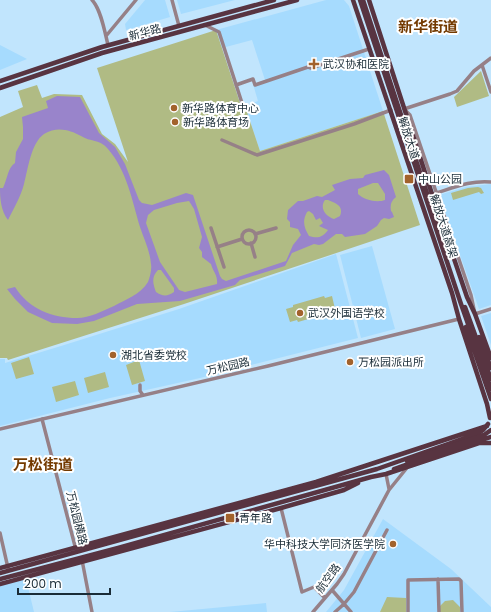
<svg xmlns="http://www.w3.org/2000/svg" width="491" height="612" font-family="Poppins,'Noto Sans SC',sans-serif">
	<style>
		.built { fill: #a6dbfe }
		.green { fill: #b0bb84 }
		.water { fill: #9984cb; fill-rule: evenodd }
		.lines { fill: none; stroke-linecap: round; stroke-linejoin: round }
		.minor { stroke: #968087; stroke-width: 3.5 }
		.major { stroke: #583441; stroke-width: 4.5 }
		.major-bridge { stroke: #583441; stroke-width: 4.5 }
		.poi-dot { fill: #a2622c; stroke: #fff; stroke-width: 1.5 }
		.labels { text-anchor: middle; stroke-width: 4; stroke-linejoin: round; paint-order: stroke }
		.street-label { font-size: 11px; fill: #1a2c37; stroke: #fff }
		.poi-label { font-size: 11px; fill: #1a2c37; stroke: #fff; text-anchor: start }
		.district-label { font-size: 15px; font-weight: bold; fill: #733a00; stroke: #fff }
	</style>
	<rect width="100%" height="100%" fill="#c1e5fd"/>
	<!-- built -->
	<path class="built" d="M145,0H165L170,17L126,30L125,24Z
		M177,0H235L181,14Z
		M326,0H344L349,6L383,111L260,151L245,106L242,107L258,101L253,84L265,80L252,40L222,48L216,30Z
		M0,45L27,59L0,70Z
		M491,184V305L479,309L439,195L466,187Z
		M372,246L395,329L361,338L340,255Z
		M336,254L358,338L200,378L110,398L0,426V359H5V363L61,346L179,309Z
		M491,313V345L481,316Z
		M383,519L451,569L491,607V612H326L344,590Z
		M26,579L34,612H0V586Z
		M266,603L267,612H170Z"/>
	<!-- green -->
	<path class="green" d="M216,30L241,106H245L260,151L383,111L420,225L184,304L8,360L7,358H0V117L23,107L18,91L37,85L42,98L54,94L82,95L102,134L115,144L128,162L97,68Z
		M481,71L489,96L457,107L454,97Z
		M478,187L481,188L484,193L481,194L479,192L453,200L451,193L468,188Z
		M324,296L325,298L332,296L335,309L329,311V313L298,322L297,320L290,322L286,309L293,307V305Z
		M29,357L34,374L16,379L11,363Z
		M139,360L145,381L132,385L126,365Z
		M105,372L109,387L88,393L84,378Z
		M75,381L79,395L56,402L52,387Z
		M387,597L406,598V612H380Z
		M453,600L460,607V612H440V606L445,601Z"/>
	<!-- water -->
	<path class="water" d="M57,96L80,97L99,133L115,147L125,164L139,200L142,203L152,205L186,193L193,195L220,276L222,279L226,281L286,261L293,245L301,235L298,229L290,227V222L287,219L288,210L298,201H303L317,196L322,197L335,190L332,185L350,179L363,178L365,175L384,170L389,175L396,197C391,201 390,205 391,211L392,212L394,217L389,219L384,218L381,220L377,226L365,234L345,237L342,234H336L323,244L319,245L314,244L292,253L285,266L240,280L235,285L180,301L137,304L94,321L77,324L52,323L28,312L15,299L7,289L15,287C29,309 52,318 77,318C90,318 102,311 114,306C126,299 140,295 148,282C150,277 152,269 151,264C150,251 144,239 140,227C132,200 127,171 108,149C100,139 90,142 81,136C70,130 57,126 44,134C31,143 28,169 24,184C21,196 14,208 8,220C1,211 0,199 0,188H3C7,180 8,167 15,163L16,152L23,139V127L22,117L48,108L46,101ZM373,183H378L385,194V200C377,203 364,200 358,194V189ZM325,200H328C336,203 344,206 340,216L334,219C326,217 319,208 325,200ZM189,201L194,209L202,237L199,248L202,252V257L211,264C213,272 218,275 217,284L185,292L179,290L160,262L146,223L148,215L154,210L177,203ZM309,211L313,214L316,220L320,218L323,223L319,226L328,230C323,237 318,239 309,236C304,228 302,221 307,212ZM158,270H161L174,288V292C167,297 162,296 156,292C153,284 151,277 158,270Z"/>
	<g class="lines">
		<!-- minor -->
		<path class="minor" d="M92,0C101,9 105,33 108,45
			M172,0L179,26
			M205,25L219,32L242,103
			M106,36L136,0
			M491,58L474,71L457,91L450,94L404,109L410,115L471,295L475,314L491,309
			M482,65L491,92
			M236,85L253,79L255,85L308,67L311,68L369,49
			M222,140L257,155L354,124L391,110
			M433,194C453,188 470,180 491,182
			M211,228L224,267
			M242 237a7 7 0 1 1 14 0a7 7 0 1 1-14 0Z
			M255,234L276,228
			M251,243L255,257
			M217,247L242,239
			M140,385V391L143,395
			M42,419L76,550
			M0,429L268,366L459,319
			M386,474L389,489
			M281,508L302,592L314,587L325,598
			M0,533L8,568
			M82,560L92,612
			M438,579L439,612
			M332,590L351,612
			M313,612L337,584L344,574L389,490L406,469
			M335,612L344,604L354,592L387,530
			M408,612V580L459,579L461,581L462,612"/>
		<!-- major -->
		<path class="major" d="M353,0L452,293L459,319L487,404L490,418
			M360,0L461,304L491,389
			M363,0L446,251
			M369,0L432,194L467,297L475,314L491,358
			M0,81L102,47L274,0
			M0,88L102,53L297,0
			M465,307L491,379
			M466,327L491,399
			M479,337L491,368
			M394,469L408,464
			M0,568L316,482L487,426
			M0,573L377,469L479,433L483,430L488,424
			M0,579L118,548L371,477L386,474L479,443H491
			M0,584L281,508L344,490L358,483"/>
		<!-- major-bridge -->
		<path class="major-bridge" d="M407,461L484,435L491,430
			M408,464L491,437"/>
	</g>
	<!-- markers -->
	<g class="poi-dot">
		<path d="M312 58h4v4h4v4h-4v4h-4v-4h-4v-4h4z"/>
		<circle cx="174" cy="108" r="4"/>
		<circle cx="175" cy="122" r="4"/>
		<rect x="404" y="174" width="10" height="10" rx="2"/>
		<circle cx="300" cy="313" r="4"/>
		<circle cx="113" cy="355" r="4"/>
		<circle cx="350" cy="362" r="4"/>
		<rect x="225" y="513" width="10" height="10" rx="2"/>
		<circle cx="393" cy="544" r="4"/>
	</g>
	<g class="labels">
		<!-- street labels -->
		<g class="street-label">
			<text transform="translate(145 32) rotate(-15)" y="4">新华路</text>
			<text transform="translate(409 138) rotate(72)" y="4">解放大道</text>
			<text transform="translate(444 226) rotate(72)" y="4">解放大道高架</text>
			<text transform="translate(228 366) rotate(-13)" y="4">万松园路</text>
			<text transform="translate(77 518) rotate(76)" y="4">万松园横路</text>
			<text transform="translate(328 578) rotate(-54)" y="4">航空路</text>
		</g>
		<!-- poi labels -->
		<g class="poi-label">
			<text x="323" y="68">武汉协和医院</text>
			<text x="182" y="112">新华路体育中心</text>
			<text x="183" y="126">新华路体育场</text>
			<text x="418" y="183">中山公园</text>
			<text x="308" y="317">武汉外国语学校</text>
			<text x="121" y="359">湖北省委党校</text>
			<text x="358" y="366">万松园派出所</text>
			<text x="239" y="522">青年路</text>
			<text x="385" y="548" text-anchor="end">华中科技大学同济医学院</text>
		</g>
		<!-- district labels -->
		<g class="district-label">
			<text x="428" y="32">新华街道</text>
			<text x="43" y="470">万松街道</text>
		</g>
	</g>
	<!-- scale -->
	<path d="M18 588v6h92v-6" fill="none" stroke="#1a2c37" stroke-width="2"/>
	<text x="24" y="588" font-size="12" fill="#1a2c37" stroke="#ffffff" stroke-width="3" paint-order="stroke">200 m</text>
</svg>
